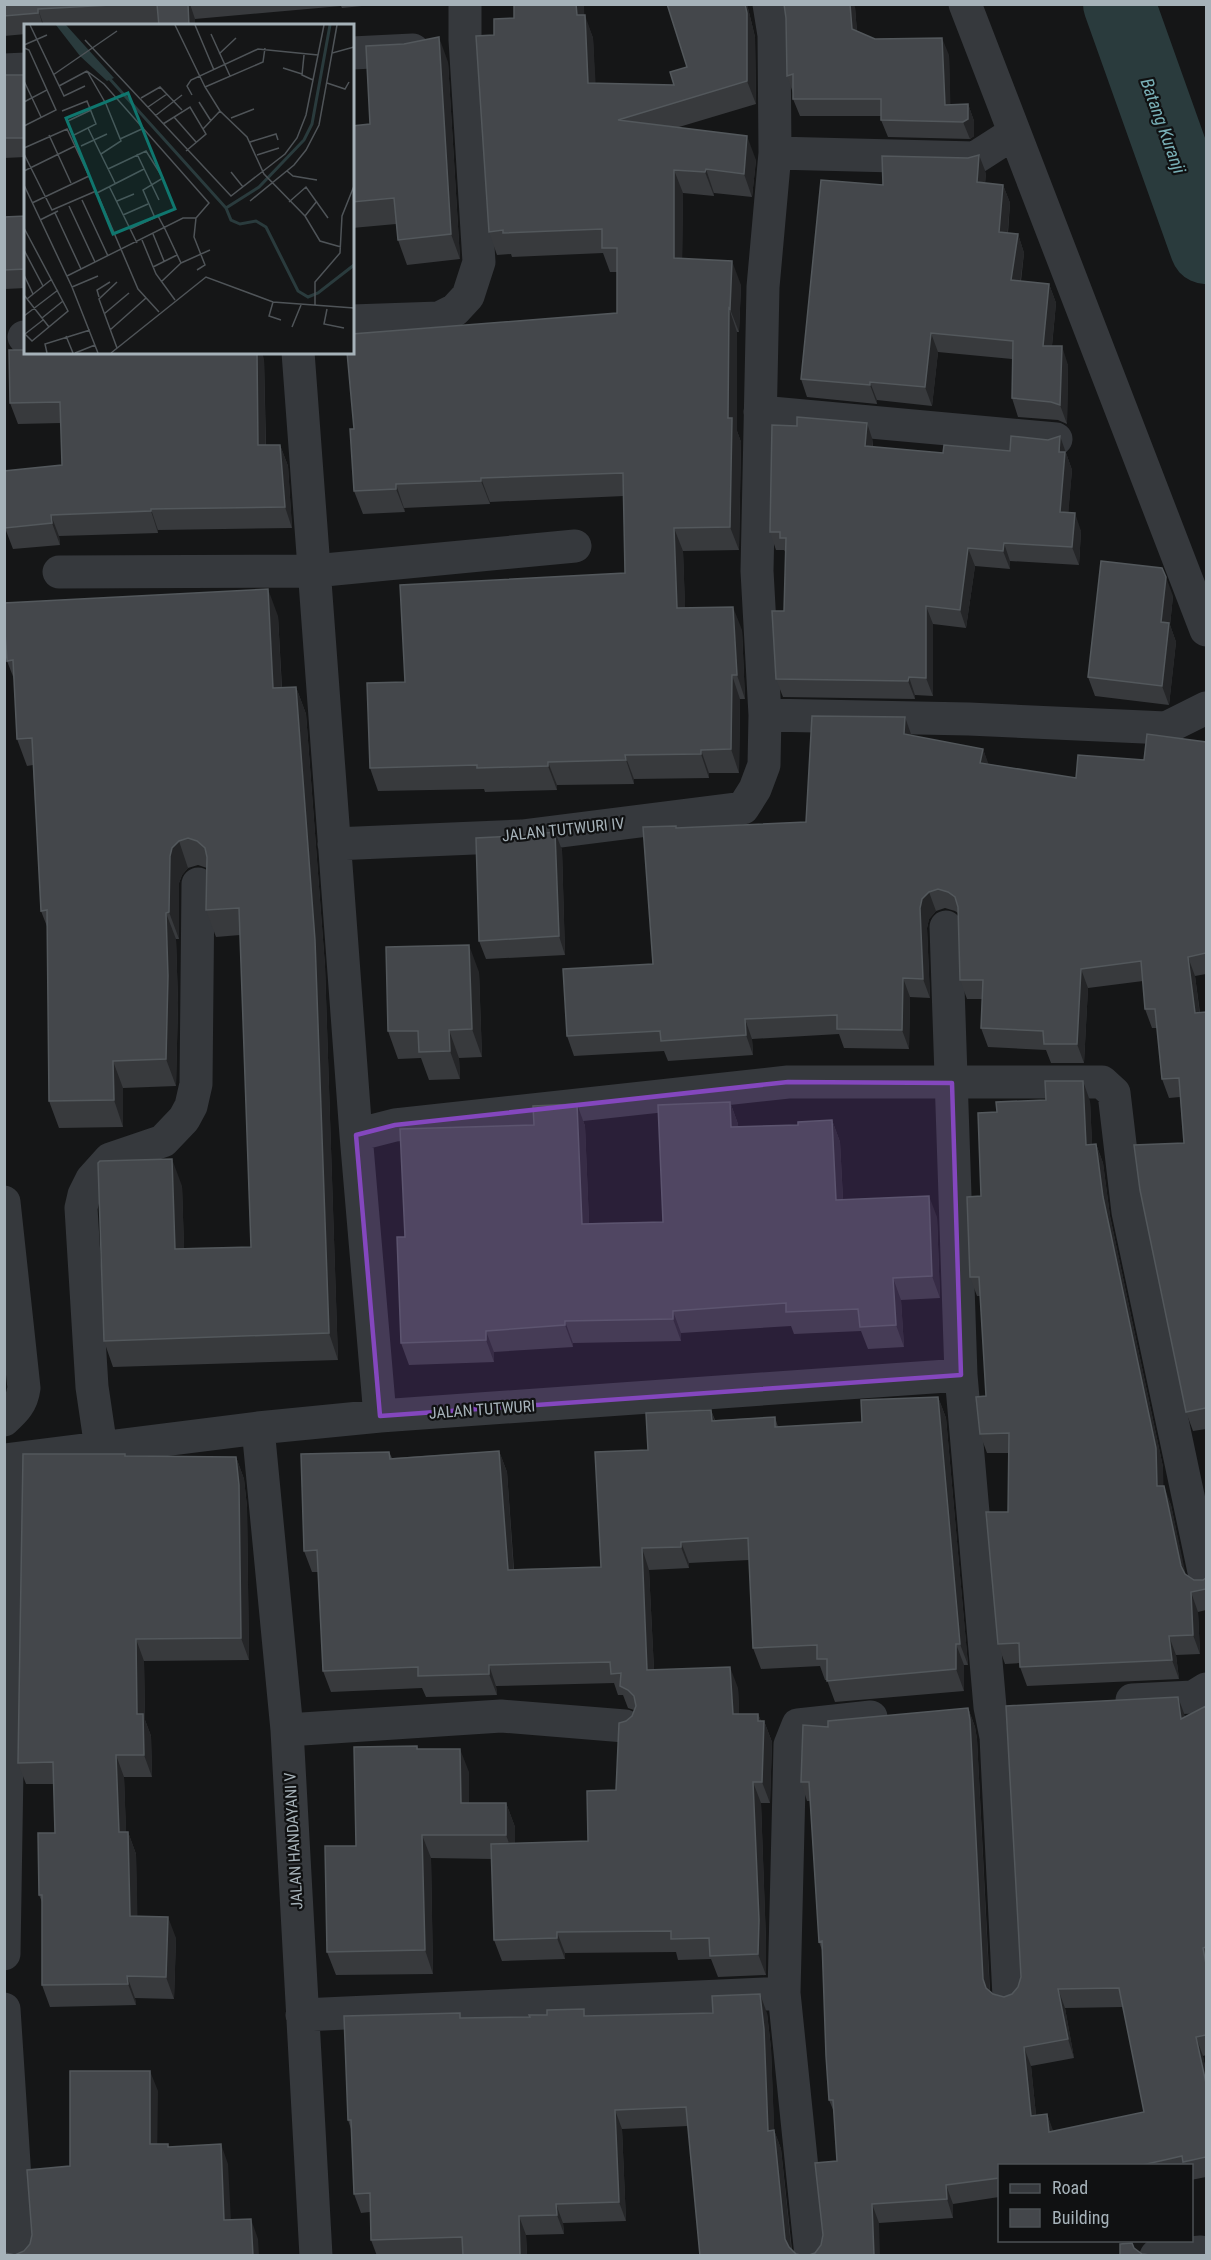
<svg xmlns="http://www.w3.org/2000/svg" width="1211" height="2260" font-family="'Roboto Condensed',sans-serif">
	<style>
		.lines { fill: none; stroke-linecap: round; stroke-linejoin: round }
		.river { stroke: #2a3b3d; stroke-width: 72 }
		.minor { stroke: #36393d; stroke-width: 33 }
		.wall { fill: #383a3d; fill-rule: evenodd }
		.shaded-wall { fill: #252628 }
		.building { fill: #44474b; stroke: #53585c; stroke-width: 1.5; fill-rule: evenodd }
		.marked { fill: #8447be; fill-opacity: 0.2; stroke: #8447be; stroke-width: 4.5; stroke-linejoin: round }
		.labels { text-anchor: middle; stroke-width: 4.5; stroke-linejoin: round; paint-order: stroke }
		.street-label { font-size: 16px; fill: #a6b2b9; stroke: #101112 }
		.water-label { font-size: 18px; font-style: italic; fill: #79b0b7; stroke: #101112 }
		.inset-river { fill: none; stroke: #2a3b3d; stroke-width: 3 }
		.inset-road { fill: none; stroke: #4f5458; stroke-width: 1.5 }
		.view { fill: #0f766e; fill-opacity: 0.15; stroke: #0f766e; stroke-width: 3 }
		.inset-edge { fill: none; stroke: #a6b2b9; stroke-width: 3 }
	</style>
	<rect width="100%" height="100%" fill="#151617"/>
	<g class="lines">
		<!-- river -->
		<path class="river" d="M1119,4L1206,248"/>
		<!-- minor -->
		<path class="minor" d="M965,4L1206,630
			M352,53L413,50
			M4,70L26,69
			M775,153L975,158L1014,133
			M352,321L439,318L455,310L468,296L479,262L465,40V4
			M24,337H26
			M298,352L356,1135L380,1416
			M760,412L1056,439
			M59,572L314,571L575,546
			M765,715L969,719L1166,728L1206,708
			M334,844L522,836L743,808L755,789L764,765L765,715L757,571L763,287L775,153L774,35L769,4
			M946,927L961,1375L990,1707L996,1737L1009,1997
			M356,1135L395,1125L788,1082H1102L1114,1093L1128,1212L1206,1581
			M4,1202L24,1388C22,1403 15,1410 4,1420
			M258,1428L287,1730L316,2256
			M101,1448L92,1387L81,1208L84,1195L92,1179L110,1159L163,1141L184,1119L191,1106L196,1084L198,884
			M4,1460L258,1428L380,1416L961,1375
			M1132,1700L1193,1697L1206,1689
			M287,1730L501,1716L625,1726
			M4,1954L12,1460
			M4,2009L20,2256
			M302,2015L784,1993
			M811,2256L784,1993L790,1745L798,1725L871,1717
			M1156,2256L1201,2252"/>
	</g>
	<!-- wall -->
	<path class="wall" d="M4,4H382L342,8L341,6L195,19V26H159V23L99,26H26V34L4,36Z
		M514,4H584V15L593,38L595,84L674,85L687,67L667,4H747L755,37L756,104L679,127L756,160L752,197L714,193V196L683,193L682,259L741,285L739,332H737V431L741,442L739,550L683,551L685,608L742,630L745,699H740L739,773H709V778L634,779V784L557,785V790L485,792L484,789L378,791L370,768L405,682L625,573L624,496L490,502V504L404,508L405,512L363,514L354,491V429L617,313V272H610L603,253L512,257L511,254L497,255L489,232L494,35L514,18Z
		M855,7L857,32L875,39L949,55L950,104H968L974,121V136L970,139L888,137L881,120V116H800L793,99V93L787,76Z
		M448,62L460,259L407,265L398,240L396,224L352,228V126L370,124Z
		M4,75H26V157L4,158Z
		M986,173L985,183L1003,185L1010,203L1008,233L1018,234L1024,253L1021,281L1049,284L1056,303L1052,346L1068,365L1067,424L1058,420L1018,417L1012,398V359L938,352L932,406L877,400V404L807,397L801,379L883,185Z
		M26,216V288L5,289L4,217Z
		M264,359L266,445H280L288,466L292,528L158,530V533L59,536L60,545L13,549L5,528L62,465L61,423L18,424L10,403Z
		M1060,436L1072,470L1068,513L1081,531L1079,565L1010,561V569L975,566L966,628L933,624V696L915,695V699L783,697L776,679L784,611L786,553L784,550H776L770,532L873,441V447L943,453L1010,451Z
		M1173,596L1170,625L1176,642L1169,705L1095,696L1088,677Z
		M278,616L282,688L296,687L306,714L325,966L338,1360L113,1367L104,1341L182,1186L184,1248L251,1247L240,935L216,937L206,910L207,868L198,865L188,868L182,875L179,883V939H176L178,1003L176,1086L123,1088V1127L59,1128L49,1101L48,929L41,911L33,765L27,766L17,739L14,679L7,661Z
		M912,736L983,749L988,764L1076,778L1206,742V974L1195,976L1200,1013L1206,1012V1429L1193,1431L1186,1412L1184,1143L1180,1097L1169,1098L1162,1079L1157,1028H1152L1145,1009L1143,981L1088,988L1084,1063H1051L1046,1050L988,1047L981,1028L982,999H967L960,980L958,913L955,911L945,908L936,911L929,919L927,928L930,998L910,997L909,1049L844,1048L839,1034L752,1039L753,1055L668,1061L664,1051L574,1056L567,1036L653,964L677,828L806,822Z
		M555,832L562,850L565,955L486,959L479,941L516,836Z
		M479,972L482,1057L459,1058L460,1079L429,1080L421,1058L398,1059L388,1031Z
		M1090,1101L1092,1144H1096L1103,1163L1110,1216L1163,1467V1486L1171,1505L1185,1574L1194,1580H1203L1206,1578V1610L1198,1612L1200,1654L1176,1655L1179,1679L1027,1686L1020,1667V1663L1005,1664L998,1644L1008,1512L1009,1453H987L980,1434L986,1396L980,1296H977L970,1277L981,1196L997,1112Z
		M730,1102L738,1124V1127L798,1125L832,1120L840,1142L843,1199L937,1217L940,1298L901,1300L904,1347L868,1349L861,1331L794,1334L791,1326L681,1333V1341L573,1343V1347L494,1352V1362L409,1365L401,1343L405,1237L534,1125L577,1104L585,1126L589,1223L663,1222Z
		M938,1397L946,1418L968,1665H964V1691L835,1702L827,1680H825L820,1666L761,1669L753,1648L749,1560L689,1563V1568L649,1570L654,1670L738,1688L739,1714H758L761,1721H764L772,1742L770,1803H761L766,1942V1975L718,1977L711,1959L678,1960L676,1952L565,1953V1959L502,1961L494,1940L492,1859L431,1858L433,1974L336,1975L327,1952L356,1846L417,1746L418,1749L469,1772V1803H506L515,1827V1843L588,1841L616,1790L626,1721L632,1716L634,1710L628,1708L623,1695H618L614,1683L496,1686L497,1695L426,1697L422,1688L331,1692L323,1671L318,1572H312L304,1551L389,1452L392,1458L499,1451L507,1472L514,1569L601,1567L648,1450L711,1410L715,1420L775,1417L778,1427L862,1422Z
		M125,1454L126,1456L236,1457L244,1479L247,1507L249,1660L144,1661L145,1720L151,1736L152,1777H124L126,1832H128L136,1854L137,1916L176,1938L174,1999L135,1998L136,2005L50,2007L42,1985V1902L39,1895L55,1833L54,1784H26L18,1763Z
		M1206,1706V2055L1203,2056L1206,2072V2177L1191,2180V2166H999V2197L953,2204V2218L879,2223L815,2253L821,2245L837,2161L834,2112L829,2100L822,1950L819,1942L810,1801H807L801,1782L828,1727L968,1708L975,1727L977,1739L990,1991L993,1994L1004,1997L1012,1994L1018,1987L1185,1717ZM1123,2007L1144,2112L1053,2132L1047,2114L1036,2115L1031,2066L1074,2058L1065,2008Z
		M584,2009L586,2016L767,2013L771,2048L774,2130L781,2149L792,2250L700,2256L688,2126L622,2129L626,2221L563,2223L564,2234L526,2235L527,2256H377L371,2240L370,2212L361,2213L354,2194L352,2132L348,2120L461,2018L530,2017Z"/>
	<!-- shaded-wall -->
	<path class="shaded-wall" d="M188,4H190L195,19V26H189Z
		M576,4H584L585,39L577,15Z
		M745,4H747L755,37L756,104L747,81Z
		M850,4H854L855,7L858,47L852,29Z
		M38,9L44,26H43Z
		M585,15L593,38L597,107L588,83Z
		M439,37L448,62L460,259L451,234Z
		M942,38L949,55L951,122L945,105Z
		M968,104L974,121V136L970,139L963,122Z
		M747,136L756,160L752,197L744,174Z
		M979,155L986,173L984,200L977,182Z
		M706,169L714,193V196L705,172Z
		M674,170L683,193L682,282L674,258Z
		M1003,185L1010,203L1006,251L999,232Z
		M1018,234L1024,253L1018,299L1011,280Z
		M732,261L741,285L739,332L730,309Z
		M1049,284L1056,303L1050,365L1043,346Z
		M729,308L737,332V431L741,442L739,550L730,527L728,418Z
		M931,333L938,352L932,406L925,387Z
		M1062,346L1068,365L1067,424L1060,405Z
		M257,352H262L264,359L266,466L258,445Z
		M870,382L877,400V404L870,385Z
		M867,423L873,441L871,464L865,446Z
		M1060,436L1072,470L1067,530L1060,512Z
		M280,445L288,466L292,528L285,507Z
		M481,478L490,502V504L481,481Z
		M396,484L404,508L405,512L396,489Z
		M151,509L158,530V533L151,511Z
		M1075,513L1081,531L1079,565L1072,547Z
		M51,515L59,536L60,545L52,523Z
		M674,528L683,551L686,632L677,608Z
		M1004,543L1010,561V569L1003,551Z
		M968,548L975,566L966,628L960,610Z
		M1166,577L1173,596L1170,625L1176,642L1169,705L1162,686L1161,622Z
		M268,589L278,616L283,715L273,688Z
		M926,606L933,624V696L926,678Z
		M733,607L742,630L745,699L737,675Z
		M732,675L740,699L739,773L731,749Z
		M909,677L915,695V699L908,681Z
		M296,687L306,714L325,966L338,1360L329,1333Z
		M905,717L912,737L904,734Z
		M983,749L990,768L980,763Z
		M701,750L709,773V778L701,754Z
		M625,755L634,779V784L626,760Z
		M548,762L557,785V790L548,766Z
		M555,832L562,850L565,955L559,936Z
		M179,841L188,868L182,875L179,883V939L169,912L170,856L172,848Z
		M929,892L936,911L929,919L927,928L930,998L923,979L920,908L922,899Z
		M166,913L176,939L178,1003L176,1086L166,1059Z
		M469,945L479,972L482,1057L472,1029Z
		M1188,957L1195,976L1202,1032L1195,1013Z
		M1081,969L1088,988L1084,1063L1077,1044Z
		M903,978L910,997L909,1049L902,1030Z
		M745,1019L752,1039L753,1055L746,1035Z
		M449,1030L459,1058L460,1079L450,1051Z
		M113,1061L123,1088V1127L114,1100Z
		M1083,1081L1090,1101L1093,1164L1086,1145Z
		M730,1102L738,1124L739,1149L731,1127Z
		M577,1104L585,1126L590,1246L582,1224Z
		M832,1120L840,1142L844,1221L836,1200Z
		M1096,1144L1103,1163L1110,1216L1163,1467L1164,1505L1157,1486L1103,1197Z
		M172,1159L182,1186L185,1276L175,1249Z
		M929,1196L937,1217L940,1298L932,1276Z
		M893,1278L901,1300L904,1347L896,1325Z
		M673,1311L681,1333V1341L673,1319Z
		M565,1321L573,1343V1347L565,1325Z
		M486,1331L494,1352V1362L486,1340Z
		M938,1397L946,1418L968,1665L960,1644Z
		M711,1410L718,1431L712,1421Z
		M499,1451L507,1472L515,1591L508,1570Z
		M236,1457L244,1479L247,1507L249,1660L241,1638Z
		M1164,1486L1171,1505L1188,1585L1181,1566Z
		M681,1542L689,1563V1568L681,1547Z
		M642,1548L649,1570L655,1691L647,1670Z
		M1191,1592L1198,1612L1200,1654L1193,1635Z
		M1169,1636L1176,1655L1179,1679L1172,1660Z
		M136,1639L144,1661L145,1720L151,1736L152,1777L144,1755L137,1714Z
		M956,1644L964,1665V1691L956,1669Z
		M489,1665L496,1686L497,1695L489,1674Z
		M730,1667L738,1688L740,1735L733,1714Z
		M1178,1697L1185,1716L1188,1738L1181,1719Z
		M968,1708L975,1727L977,1739L990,1998L983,1979Z
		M758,1714L764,1729V1721L772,1742L770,1803L762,1782Z
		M460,1749L469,1772V1827L461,1803Z
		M116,1755L124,1777L127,1854L119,1832Z
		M753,1782L761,1803L766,1942V1975L758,1954Z
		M506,1803L515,1827V1859L506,1835Z
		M128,1832L136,1854L138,1938L130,1916Z
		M422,1835L431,1858L433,1974L425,1950Z
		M168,1917L176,1938L174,1999L166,1977Z
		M557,1932L565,1953V1959L557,1938Z
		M127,1976L135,1998L136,2005L128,1984Z
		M1058,1989L1065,2008L1074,2058L1068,2039Z
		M760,1994L767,2013L771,2048L775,2150L768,2131Z
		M1196,2037L1203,2056L1206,2072V2083Z
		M1024,2047L1031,2066L1038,2135L1031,2116Z
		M150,2071L158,2091L157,2164L150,2144Z
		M615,2110L622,2129L626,2221L619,2202Z
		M1047,2114L1054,2133L1049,2132Z
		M774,2130L781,2149L792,2256L785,2239Z
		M221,2144L228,2164L232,2240L224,2220Z
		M946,2185L953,2204V2218L947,2199Z
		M556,2204L563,2223L564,2234L557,2215Z
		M872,2204L879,2223L880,2256H874Z
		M519,2216L526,2235L527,2256H520Z
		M251,2219L258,2239L259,2256H253Z"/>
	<!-- building -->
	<path class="building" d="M4,4H129L38,9V13L4,16Z
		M157,4H188L189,26H159Z
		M514,4H576L577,15H585L588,83L674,85L670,72L687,67L667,4H745L747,13V81L618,120L747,136L744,174L706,169L705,172L674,170V258L732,261L730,309L729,308L728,418H732L730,527L674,528L677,608L733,607L737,675H732L731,749L701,750V754L625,755L626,760L548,762V766L477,768V765L370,768L367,683L405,682L400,585L625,573L623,473L481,478V481L396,484V489L354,491L350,429H354L347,352H352V334L617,313V248H602V229L503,233V230L489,232L476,36L494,35V19L514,18Z
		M784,4H850L852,29L875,39L942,38L945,105L968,104V119L963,122L881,120V99H793V74L787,76L786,18Z
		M439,37L451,234L398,240L394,198L352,202V126L370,124L366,46L404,44Z
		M4,75H26V138H4Z
		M979,155L977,182L1003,185L999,232L1018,234L1011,280L1049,284L1043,346H1062L1060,405L1051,402L1012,398L1013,341L931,333L925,387L870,382V385L801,379L821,180L883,185L882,156L968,158Z
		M26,216V269L4,270V217Z
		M9,350H26V352H257L258,445H280L285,507L151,509V511L51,515L52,523L5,528L4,520V471L62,465L60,402L10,403Z
		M797,417L867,423L865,446L943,453L944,445L1010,451L1011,436L1048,440L1060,436L1059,452H1065L1060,512L1075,513L1072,547L1004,543L1003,551L968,548L960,610L926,606V678L909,677L908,681L776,679L772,611H784L786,538H780V532H770L772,425L797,426Z
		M1101,561L1162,568L1166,577L1161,622L1169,623L1162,686L1088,677Z
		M268,589L273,688L296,687L315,940L329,1333L104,1341L98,1163L100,1161L172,1159L175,1249L251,1247L239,908L206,910L207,857L205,848L197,841L188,838L179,841L172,848L170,856L169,912L166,913L168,976L166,1059L113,1061L114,1100L49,1101L47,910L41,911L32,738L17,739L13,660L7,661L4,618V603Z
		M812,716L905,717L904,734L983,749L980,763L1076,778L1078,755L1144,760L1147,734L1206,742V953L1188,957L1195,1013L1206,1012V1408L1186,1412L1140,1190L1134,1145L1184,1143L1179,1078L1162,1079L1155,1009H1145L1141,961L1081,969L1077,1044H1044L1043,1031L981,1028L983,980H960L958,907L955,897L948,892L938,889L929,892L922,899L920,908L923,979L903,978L902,1030L837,1029V1015L745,1019L746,1035L661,1041L660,1031L567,1036L563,969L653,964L643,827L676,826V828L806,822Z
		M555,832L559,936L479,941L476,838L516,836Z
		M469,945L472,1029L449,1030L450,1051L419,1052L418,1031H388L386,947Z
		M1045,1081H1083L1086,1145L1096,1144L1103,1197L1156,1448L1157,1486H1164L1181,1566L1185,1574L1194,1580H1203L1206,1578V1589L1191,1592L1193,1635L1169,1636L1172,1660L1020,1667L1019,1643L998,1644L986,1512H1008L1009,1433L980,1434L976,1397L986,1396L979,1277H970L967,1197L981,1196L978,1113L997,1112L996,1102L1046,1100Z
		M730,1102L731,1127L798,1125V1122L832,1120L836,1200L929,1196L932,1276L893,1278L896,1325L860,1327L858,1309L786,1312V1303L673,1311V1319L565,1321V1325L486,1331V1340L401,1343L397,1237H405L400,1129L534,1125L533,1106L577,1104L582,1224L663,1222L658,1105Z
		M938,1397L960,1644H956V1669L827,1681V1659H817V1645L753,1648L748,1538L681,1542V1547L642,1548L647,1670L730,1667L733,1714H758V1721H764L762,1782H753L759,1920L758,1954L710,1956L709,1938L671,1939V1931L557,1932V1938L494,1940L491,1844L588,1841L587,1791L616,1790L619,1723L626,1721L632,1716L636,1706L634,1696L628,1690L620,1686L621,1673L611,1674L610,1662L489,1665V1674L418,1676V1667L323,1671L317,1550L304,1551L301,1454L389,1452L390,1459L499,1451L508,1570L601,1567L595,1452L648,1450L646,1413L711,1410L712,1421L775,1417V1427L862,1422L861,1400Z
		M23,1454H125V1456L236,1457L239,1485L241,1638L136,1639L137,1714H143L144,1755H116L119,1832H128L130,1916L168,1917L166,1977L127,1976L128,1984L42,1985V1895H39L38,1833H55L53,1762L18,1763Z
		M1178,1697L1181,1719L1206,1706V1947L1203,1948L1206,1964V2035L1196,2037L1206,2083V2157L1183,2162L1182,2156L1138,2166H1100V2165L1093,2166H999V2178L946,2185L947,2199L872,2204L874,2256H806L815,2253L821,2245L823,2235L815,2163L837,2161L833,2100H829L826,2056L822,1941L819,1942L809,1782H801L803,1725L828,1727V1721L968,1708L970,1720L983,1979L986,1988L993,1994L1004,1997L1012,1994L1018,1987L1021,1977L1006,1706ZM1119,1988L1144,2112L1049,2132L1047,2114L1031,2116L1024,2047L1068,2039L1058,1989Z
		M417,1746V1749H460L461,1803H506V1835H422L425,1950L327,1952L325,1846H356L354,1747Z
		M760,1994L764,2029L768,2131L774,2130L785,2239L789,2247L796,2254L805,2256H700L686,2107L615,2110L619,2202L556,2204L557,2215L519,2216L520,2256H463L462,2237L371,2240L370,2193L354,2194L351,2120H348L344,2016L460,2013V2018L530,2017L529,2015H547V2010L584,2009V2016L713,2013L712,1996Z
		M70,2071H150V2144H168V2147L221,2144L224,2220L251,2219L253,2256H4V2253L15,2255L24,2251L30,2244L32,2235L27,2170L70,2166Z
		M1132,2243L1134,2248L1142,2254L1158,2256H1120V2244Z"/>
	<!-- marked area -->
	<path class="marked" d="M788,1082L952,1083L961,1375L380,1416L356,1135L395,1125Z"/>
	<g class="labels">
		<!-- street labels -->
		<g class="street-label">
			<text transform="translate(563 829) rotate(-6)" y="6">JALAN TUTWURI IV</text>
			<text transform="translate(482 1409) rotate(-4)" y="6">JALAN TUTWURI</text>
			<text transform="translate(293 1841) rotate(-93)" y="6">JALAN HANDAYANI V</text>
		</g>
		<!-- water labels -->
		<g class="water-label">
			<text transform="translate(1163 126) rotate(70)" y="6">Batang Kuranji</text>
		</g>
	</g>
	<!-- overview -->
	<g transform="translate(24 24)">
		<rect width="330" height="330" fill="#151617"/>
		<path d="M32,1H42L90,54L83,57L56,32Z" fill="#2a3b3d"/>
		<path class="inset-river" d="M84,53L202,184L207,196L216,200L232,197L242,203L274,267L284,273L294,269L330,241M202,184L235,163L280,116L288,100L306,1"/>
		<path class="inset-road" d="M6,1L40,72L61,62M151,1L181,63L196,87L223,113L240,150L281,192L296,217L317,223M171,1L190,46M187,10L206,52M61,16L207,172L261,130L273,114L282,91L300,1M0,21L23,11M0,24L5,26L23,66L0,78M308,29L313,1M195,30L212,14M280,31L278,51L289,56M259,44L278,50M63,47L82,80L97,117L77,130M29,51L93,7M0,57L17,93M303,59L321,65L325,58M35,62L63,47M181,63L239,38L241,24M168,71L163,62L167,56L234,25L294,31M117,74L136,63L158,86M175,78L187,97M124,83L143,70M38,87L63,77L72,100L50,111M131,92L158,71M150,93L172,118M207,94L230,85M44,97L67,86M139,100L166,83L182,110L162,127M0,102L32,86L23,66M64,104L91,159M179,105L196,87M25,111L47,159M96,115L120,104M226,118L252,110L254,116M57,122L83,110M0,124L43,105L72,167L28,186L0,130M113,130L135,176M233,131L255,124M84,145L122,127L139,154L119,166L131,194M0,147L51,122M263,147L269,152L293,156M207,148L219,163M0,161L48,263L74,329M85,162L113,219M73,169L114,265L135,288M71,170L120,145M58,176L84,232M93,177L110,170M226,177L270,141L282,126L295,101L308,29L330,23M265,178L282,163L304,194M8,179L65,152M45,182L71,238M31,189L57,245M99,191L124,180M281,192L293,177M172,194L170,213L181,241L173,246M16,196L34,187M0,204L44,287L8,317L1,310M106,205L134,192L141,205M141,205L157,239M129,210L140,237M118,216L132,250L151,276M0,226L19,262M157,239L186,226M129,243L153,231M0,251L9,270M43,252L159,194H172L185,179L80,60L63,47M137,258L157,239M48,263L74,252M0,271L25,303M75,273L73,266L86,258M3,275L28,255M249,278L245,292L257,296M291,282V258L316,229L318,192L330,162M303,285L300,300L320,304M80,290L105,269M0,292L34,266M18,294L39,277M268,303L277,281M86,306L122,274M1,310L19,296M42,312L49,329M93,324L75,275L93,258M23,329L21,320L66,306M51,329L71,321M87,329L182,253L249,278L330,284"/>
		<path class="view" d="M104,69L151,185L89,210L42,94Z"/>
		<rect width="330" height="330" class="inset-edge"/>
	</g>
	<!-- border -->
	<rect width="1211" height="2260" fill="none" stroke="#a6b2b9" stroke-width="12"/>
	<!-- legend -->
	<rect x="998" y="2164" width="195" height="78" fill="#101112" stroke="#4c5155" stroke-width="1.5"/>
	<rect x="1010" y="2184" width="30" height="9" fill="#36393d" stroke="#4c5155" stroke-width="1.5"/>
	<text x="1052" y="2194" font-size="18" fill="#a6b2b9">Road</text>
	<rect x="1010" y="2209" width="30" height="18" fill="#44474b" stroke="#4c5155" stroke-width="1.5"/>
	<text x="1052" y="2224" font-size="18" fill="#a6b2b9">Building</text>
</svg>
